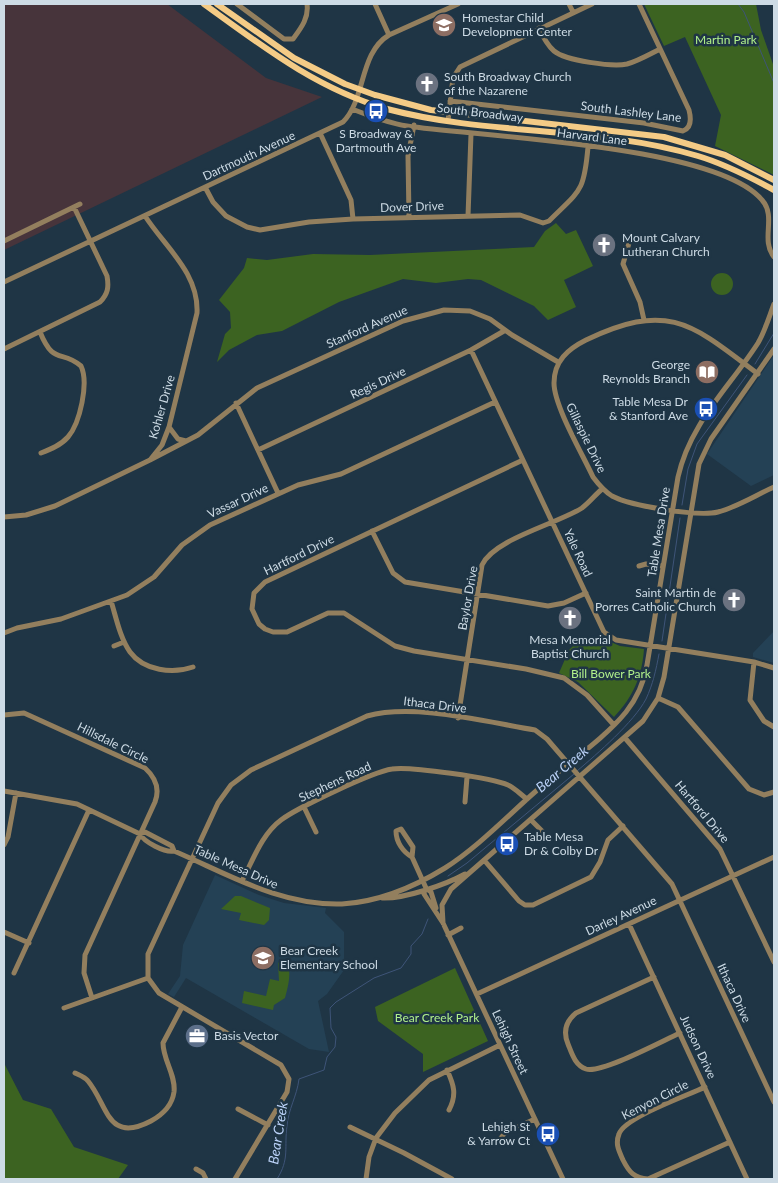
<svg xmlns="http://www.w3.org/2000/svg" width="778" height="1183" font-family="Lato,sans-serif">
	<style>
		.built { fill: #244155 }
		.industrial { fill: #47343b }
		.green { fill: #3c6321 }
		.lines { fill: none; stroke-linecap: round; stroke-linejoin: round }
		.stream { stroke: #3e5478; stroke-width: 1 }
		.minor { stroke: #937f5e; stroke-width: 5 }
		.major { stroke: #f4cb86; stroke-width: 6 }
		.labels { text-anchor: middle; stroke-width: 5; stroke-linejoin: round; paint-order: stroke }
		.poi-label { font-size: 12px; fill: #cddbe5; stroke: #1f3545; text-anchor: start }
		.park-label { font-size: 12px; fill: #b1f08b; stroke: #1f3545 }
		.street-label { font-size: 12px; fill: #cddbe5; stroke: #1f3545 }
		.water-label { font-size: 14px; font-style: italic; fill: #bbd2f8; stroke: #1f3545 }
	</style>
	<rect width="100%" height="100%" fill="#1f3545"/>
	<!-- built -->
	<path class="built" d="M774,355V475L751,486L707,454Z
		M774,631V663L753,657V653Z
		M215,875L259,895L284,903L326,908L325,913L344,932V970L327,994L318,1001L329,1052L309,1049L186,978L174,997L168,994L180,976L183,945Z"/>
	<!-- industrial -->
	<path class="industrial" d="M4,4H167L266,78L322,97L4,250Z"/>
	<!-- green -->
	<path class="green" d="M644,4H756L761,30L774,67V175L715,146L721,115L685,37L664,46Z
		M556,223L566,234L576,230L593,266L564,280L576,307L548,320L534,306L481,280L468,279L436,283L403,279L339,302L282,331L257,335L229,350L217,362L225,334L231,328L230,312L219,300L244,268L247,258L267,260L313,254L370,255L534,247L545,231Z
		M711 284a11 11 0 1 1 22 0a11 11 0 1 1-22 0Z
		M604,639L620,646L644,649C642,677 633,697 614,717L578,682L559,673L569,650L578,641L599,644Z
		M235,896H241L270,908L269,920L264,925L239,920L241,913L221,909Z
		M283,959C294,965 288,987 285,998L274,1005L273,1010L242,1003L244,991L266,996L270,979L279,981L278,963Z
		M455,968L488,1041L423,1072V1054L378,1021L375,1007Z
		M4,1063L23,1100L51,1109L74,1147L128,1165L118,1179H4Z"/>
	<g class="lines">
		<!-- stream -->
		<path class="stream" d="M738,4L744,12L774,83
			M755,364L774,333
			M682,505L688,469L697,444L747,375
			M662,641L680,518
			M577,771C597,754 634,722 646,699C653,684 656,670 659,654
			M448,876L467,863L574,774
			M277,1179C290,1159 284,1147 287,1126C288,1110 297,1096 299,1079L324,1070L327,1057L335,1047L336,1037L331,1028L330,1008L336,1002L374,978L401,968L411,954V946L422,934L428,919"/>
		<!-- minor -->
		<path class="minor" d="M237,4L284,39H293C301,28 309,18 307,4
			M375,4L389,35
			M569,4L573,12
			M539,28C543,37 547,45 554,51C566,61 613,67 627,64C638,61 650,54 660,49
			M450,101L644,123L683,131C692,128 691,118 689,110L639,4
			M352,109C370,116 388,123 407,126C482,137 716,145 762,200C777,217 760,239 774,257
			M448,121L453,78L460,67L592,4
			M320,133L351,200L353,219
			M205,187L213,202L226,216L247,227L260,230L309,222L353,219L520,215L543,223L549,221C580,190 584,193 588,147
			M468,216L471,134
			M409,217L408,156L414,125
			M631,236L623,264L640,302L644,320
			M4,241L80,204
			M4,282L343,122C366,99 359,53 389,35L458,4
			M40,332C54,366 61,349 81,366C89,383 80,423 68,437C61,445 51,449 41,453
			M4,349L100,302C108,294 109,287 107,276L74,207
			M471,350L604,632L616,640L754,662L774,668
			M758,374C691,323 668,301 586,340C568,349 554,361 554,383C554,406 583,455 593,477C599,485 604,491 612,496C631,506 698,517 718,512C737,507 756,495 774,487
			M236,403L278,493
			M169,427L178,439L186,441
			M258,450L471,350L504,331
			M150,460L198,435L257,388L403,321L444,310L470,311L490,319L512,335L558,362
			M523,460L265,582L254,593L252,609L259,624L265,629L273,632H287L328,613H344L395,646L414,651L526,669L564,678L587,695L613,724
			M4,517L26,515L55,506L150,460L162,445L169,427L197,313C199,273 165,247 145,216
			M372,531L393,573L405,582L548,606L564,603L586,593
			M639,566L646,564L663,566
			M111,601C116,617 120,638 130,652C144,671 173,674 193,667
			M4,633L17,628L61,619L127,595L154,577L182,545L210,525L298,485L341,474L495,402
			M114,646L124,642
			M754,662L750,700L764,721L774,727
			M658,698L678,707L749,789L764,795L774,792
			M4,715L24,713L145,768C156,778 160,789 155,802L85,955L84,973L92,998
			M458,718L482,565C494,539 557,524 582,508C590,502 595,495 602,489
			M625,738L720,849L774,962
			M4,791L77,804L140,834C144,842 165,853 174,851C228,874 280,906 342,904C378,902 414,887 445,868C481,845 511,812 543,785C569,762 604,739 626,712C637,698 644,682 647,665L678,477C690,423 729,388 758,343C765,331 769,317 774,304
			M465,802L467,777
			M304,807L316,832
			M531,820L543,832
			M140,834L145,832L172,846L174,851
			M4,845L8,837L16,793
			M412,857C403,852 396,842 396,831L401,829L413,847L412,857L426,888L431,892L436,908
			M484,860L519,901L525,905H533L591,877L600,862L608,840L623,826
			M242,881C253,860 262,834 281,820C297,808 372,772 392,769C409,766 493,778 508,785C515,788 521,795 527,799
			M426,888L424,894L443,923L563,1179
			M382,898C404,899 445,885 465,874
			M443,923L442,905L451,889L643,721L658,698L664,677L699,464L711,439L774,349
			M629,924L747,1179
			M4,932L29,943
			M448,935L461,928
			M14,973L89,810
			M654,977L576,1013C565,1022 563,1032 568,1044C572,1054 575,1065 586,1069C601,1074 662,1041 680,1033
			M477,994L774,857
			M64,1008L148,978
			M447,1070C454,1085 457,1095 449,1110
			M75,1073C79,1075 85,1077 88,1081C108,1105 107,1144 151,1121C162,1115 172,1106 174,1092C176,1075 163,1060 163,1043L182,1007
			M705,1087C687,1096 625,1117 619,1134C615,1144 619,1151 623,1160C629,1172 634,1178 648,1179L730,1142
			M238,1109L268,1125
			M350,1127L404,1153L452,1179
			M500,1139L505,1133L535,1119
			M196,1169L203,1173L206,1179
			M235,1179L287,1092L289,1079L281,1065L159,993L148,978V954L218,803L231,785L251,770L367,716C415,703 486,722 535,730L547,739L672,884L774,1102
			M366,1179L369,1157L376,1138L395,1113L429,1080L500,1045"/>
		<!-- major -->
		<path class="major" d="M204,4C262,46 317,89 387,109C489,136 598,126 698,156C725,164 750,177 774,190
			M217,4L294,58L345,84L375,95L431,110L664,137L725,155L774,180"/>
	</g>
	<!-- icons -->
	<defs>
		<g id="school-disc" transform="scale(1.25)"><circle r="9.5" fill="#8d6e63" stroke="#1f3545"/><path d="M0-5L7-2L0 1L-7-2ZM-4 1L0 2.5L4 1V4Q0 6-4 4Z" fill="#fff"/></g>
		<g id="church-disc" transform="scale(1.25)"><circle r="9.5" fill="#6b7280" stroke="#1f3545"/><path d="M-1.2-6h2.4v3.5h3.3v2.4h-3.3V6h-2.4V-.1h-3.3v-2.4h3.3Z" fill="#fff"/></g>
		<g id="bus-disc" transform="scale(1.25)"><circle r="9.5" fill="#1a4fb4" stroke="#1f3545"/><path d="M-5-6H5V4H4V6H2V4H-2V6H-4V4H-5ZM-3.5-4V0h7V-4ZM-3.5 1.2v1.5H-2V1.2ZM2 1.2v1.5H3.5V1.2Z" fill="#fff"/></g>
		<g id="library-disc" transform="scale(1.25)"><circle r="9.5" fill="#8d6e63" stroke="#1f3545"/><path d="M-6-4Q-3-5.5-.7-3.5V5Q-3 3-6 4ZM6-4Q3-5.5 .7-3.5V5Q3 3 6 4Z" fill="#fff"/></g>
		<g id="office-disc" transform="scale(1.25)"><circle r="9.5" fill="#5c6f8a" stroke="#1f3545"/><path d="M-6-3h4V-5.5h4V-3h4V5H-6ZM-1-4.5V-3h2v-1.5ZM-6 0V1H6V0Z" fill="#fff"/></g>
	</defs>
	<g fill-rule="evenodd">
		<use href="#school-disc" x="444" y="25"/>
		<use href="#church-disc" x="427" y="84"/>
		<use href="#bus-disc" x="376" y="111"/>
		<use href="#church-disc" x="604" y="245"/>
		<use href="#library-disc" x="707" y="372"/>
		<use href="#bus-disc" x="706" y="409"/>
		<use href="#church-disc" x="734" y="600"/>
		<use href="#church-disc" x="570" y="618"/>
		<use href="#bus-disc" x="507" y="844"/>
		<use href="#school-disc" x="263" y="958"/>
		<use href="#office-disc" x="197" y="1036"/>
		<use href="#bus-disc" x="548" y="1134"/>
	</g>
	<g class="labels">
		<!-- poi labels -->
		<g class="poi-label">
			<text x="462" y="22">Homestar Child<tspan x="462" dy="14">Development Center</tspan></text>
			<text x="444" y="81">South Broadway Church<tspan x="444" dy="14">of the Nazarene</tspan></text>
			<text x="376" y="138" text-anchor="middle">S Broadway &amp;<tspan x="376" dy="14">Dartmouth Ave</tspan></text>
			<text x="622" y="242">Mount Calvary<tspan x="622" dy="14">Lutheran Church</tspan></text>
			<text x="690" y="369" text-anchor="end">George<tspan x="690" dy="14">Reynolds Branch</tspan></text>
			<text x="688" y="406" text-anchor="end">Table Mesa Dr<tspan x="688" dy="14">&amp; Stanford Ave</tspan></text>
			<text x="716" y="597" text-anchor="end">Saint Martin de<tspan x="716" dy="14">Porres Catholic Church</tspan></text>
			<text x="570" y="644" text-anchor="middle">Mesa Memorial<tspan x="570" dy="14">Baptist Church</tspan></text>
			<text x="524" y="841">Table Mesa<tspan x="524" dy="14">Dr &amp; Colby Dr</tspan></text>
			<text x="280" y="955">Bear Creek<tspan x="280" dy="14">Elementary School</tspan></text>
			<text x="214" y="1040">Basis Vector</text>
			<text x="530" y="1131" text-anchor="end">Lehigh St<tspan x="530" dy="14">&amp; Yarrow Ct</tspan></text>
		</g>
		<!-- park labels -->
		<g class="park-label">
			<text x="726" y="44">Martin Park</text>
			<text x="611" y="678">Bill Bower Park</text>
			<text x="437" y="1022">Bear Creek Park</text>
		</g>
		<!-- street labels -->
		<g class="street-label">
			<text transform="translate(631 112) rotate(7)" y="4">South Lashley Lane</text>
			<text transform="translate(480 113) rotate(7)" y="4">South Broadway</text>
			<text transform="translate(592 137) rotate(7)" y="4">Harvard Lane</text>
			<text transform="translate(249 156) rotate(-25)" y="4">Dartmouth Avenue</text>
			<text transform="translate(412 207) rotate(-2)" y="4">Dover Drive</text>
			<text transform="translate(367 327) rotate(-24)" y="4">Stanford Avenue</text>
			<text transform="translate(378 383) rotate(-25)" y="4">Regis Drive</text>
			<text transform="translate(162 407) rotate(-74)" y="4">Kohler Drive</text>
			<text transform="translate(586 438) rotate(64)" y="4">Gillaspie Drive</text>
			<text transform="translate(238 501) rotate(-25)" y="4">Vassar Drive</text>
			<text transform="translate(659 532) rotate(-81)" y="4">Table Mesa Drive</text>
			<text transform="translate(578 553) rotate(65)" y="4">Yale Road</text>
			<text transform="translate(299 555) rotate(-26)" y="4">Hartford Drive</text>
			<text transform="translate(468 598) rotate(-80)" y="4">Baylor Drive</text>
			<text transform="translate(435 705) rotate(7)" y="4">Ithaca Drive</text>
			<text transform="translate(113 743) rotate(26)" y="4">Hillsdale Circle</text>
			<text transform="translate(335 782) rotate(-25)" y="4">Stephens Road</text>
			<text transform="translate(702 812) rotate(50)" y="4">Hartford Drive</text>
			<text transform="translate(236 867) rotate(24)" y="4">Table Mesa Drive</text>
			<text transform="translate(621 916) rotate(-25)" y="4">Darley Avenue</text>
			<text transform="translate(734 993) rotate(65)" y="4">Ithaca Drive</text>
			<text transform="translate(510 1042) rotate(65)" y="4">Lehigh Street</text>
			<text transform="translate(698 1047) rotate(65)" y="4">Judson Drive</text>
			<text transform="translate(655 1100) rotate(-27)" y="4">Kenyon Circle</text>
		</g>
		<!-- water labels -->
		<g class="water-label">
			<text transform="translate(562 769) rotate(-40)" y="5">Bear Creek</text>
			<text transform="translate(278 1133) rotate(-81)" y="5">Bear Creek</text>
		</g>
	</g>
	<!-- border -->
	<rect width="778" height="1183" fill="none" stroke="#cddbe5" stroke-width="10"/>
</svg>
